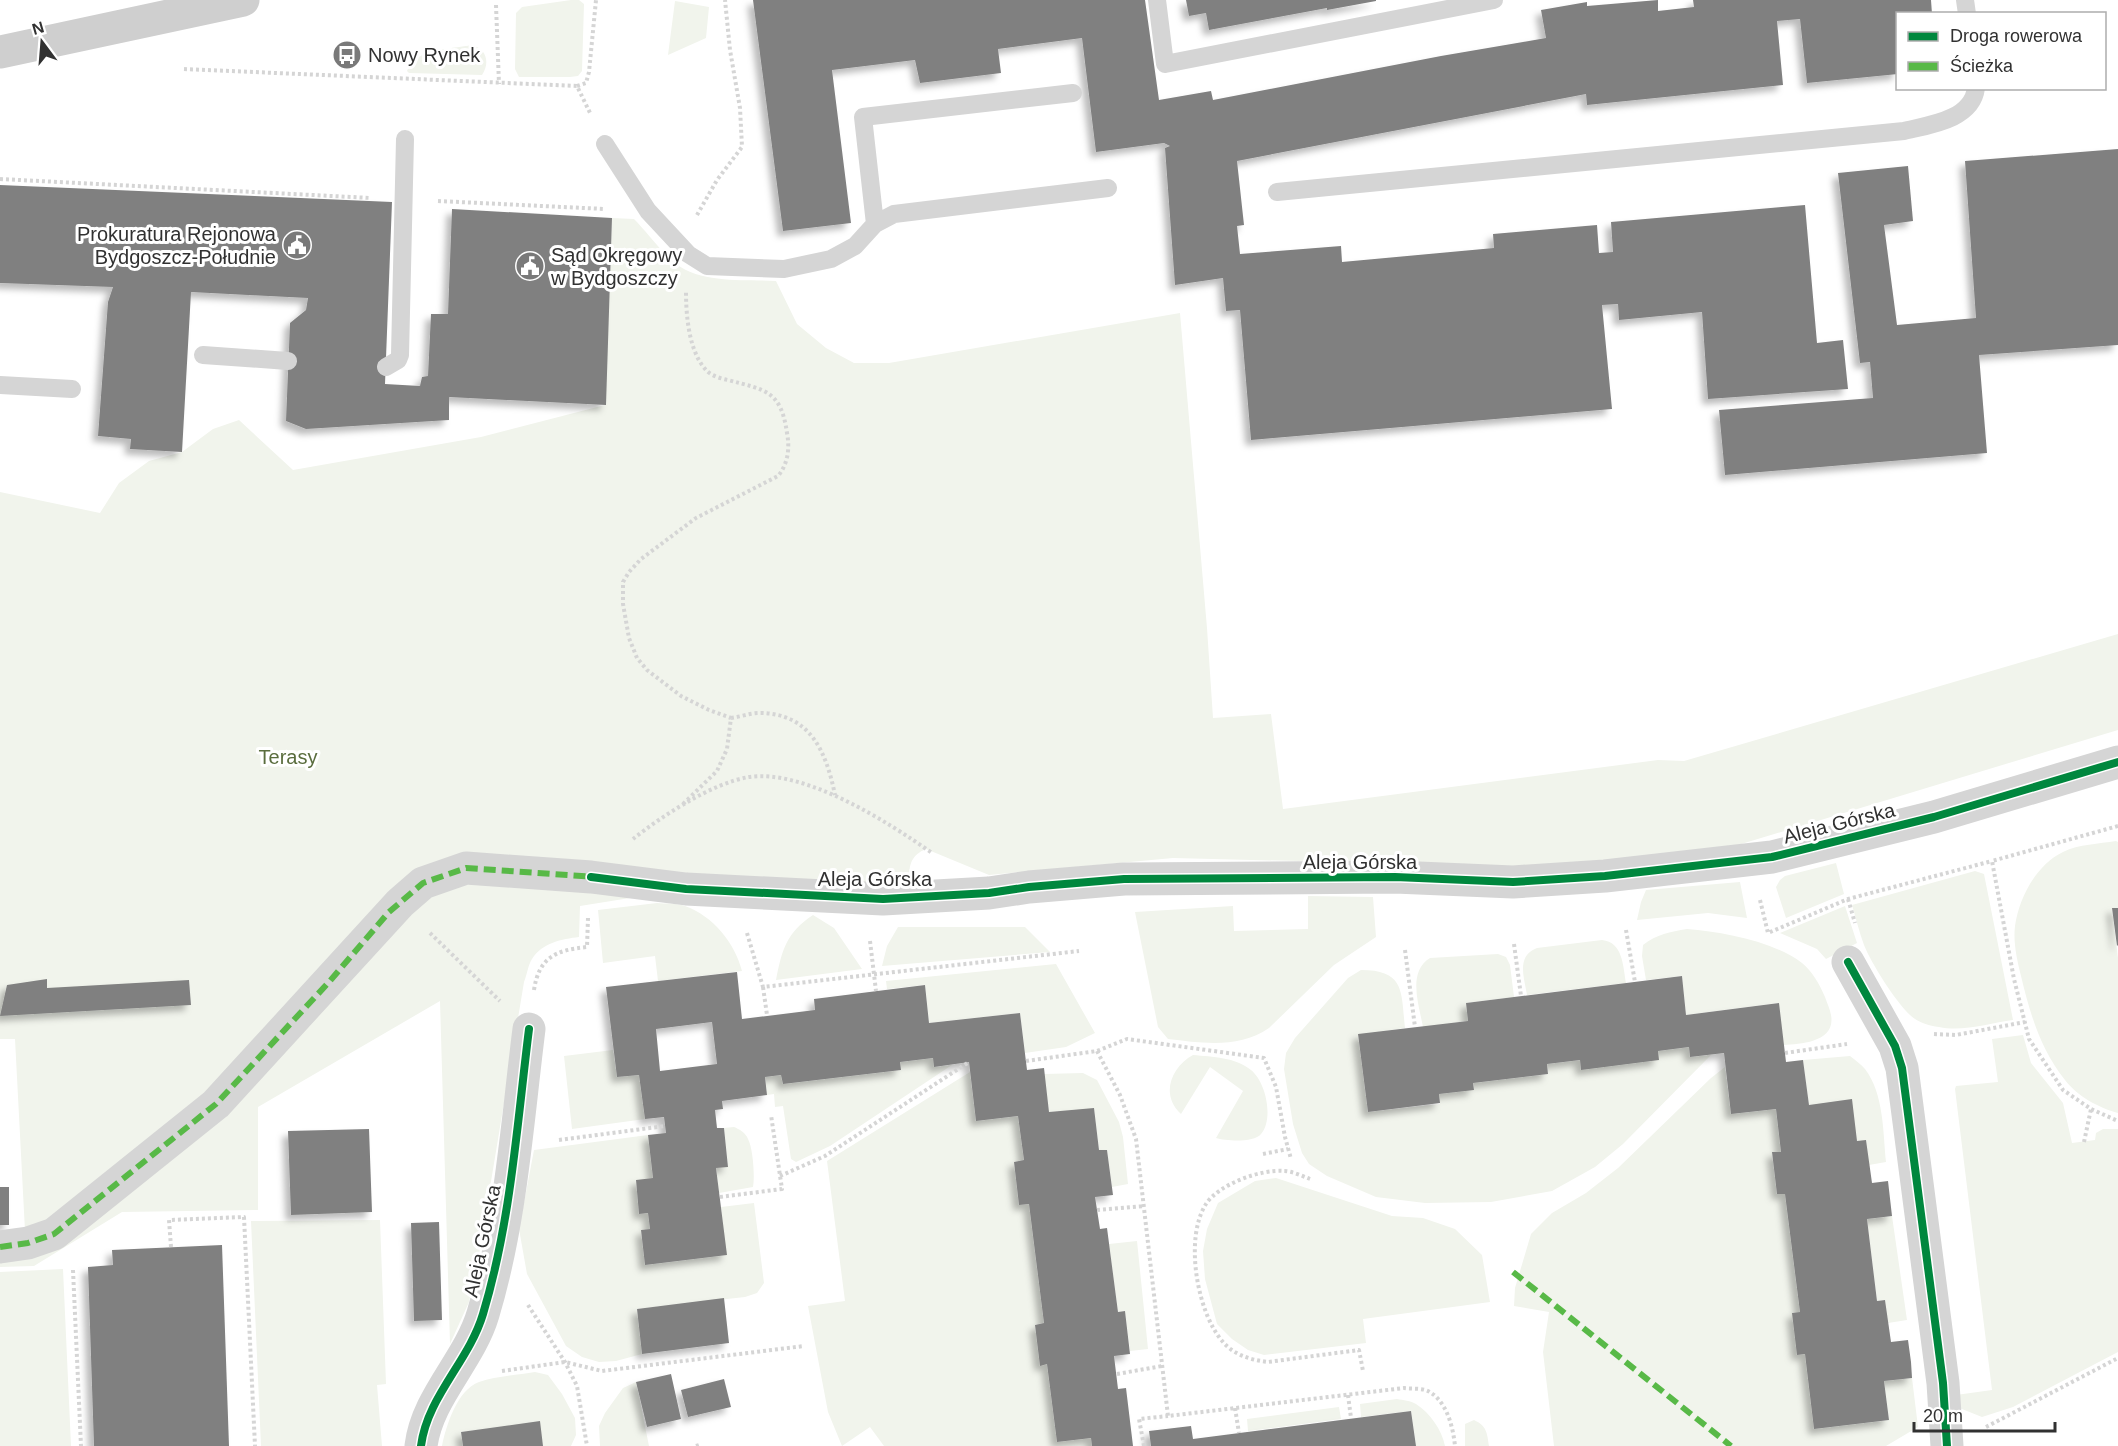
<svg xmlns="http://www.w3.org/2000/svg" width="2118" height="1446" font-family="Arial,sans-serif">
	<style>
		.green { fill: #f1f4ec }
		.building { fill: #808080; fill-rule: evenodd; filter: url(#shadow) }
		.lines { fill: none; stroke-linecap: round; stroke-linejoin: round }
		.path { stroke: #d5d5d5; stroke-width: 4; stroke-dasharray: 3 3; stroke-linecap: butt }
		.lane { stroke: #d5d5d5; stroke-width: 18 }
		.street { stroke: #d5d5d5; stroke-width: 33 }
		.secondary { stroke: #cfcfcf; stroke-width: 33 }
		.quiet { stroke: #58b947; stroke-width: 6; stroke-dasharray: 12 6; stroke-linecap: butt }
		.cycleway-casing { stroke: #fff; stroke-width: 11 }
		.cycleway { stroke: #00873e; stroke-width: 8 }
		.labels { text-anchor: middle; stroke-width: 6; stroke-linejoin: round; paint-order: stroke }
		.poi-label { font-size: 20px; fill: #313131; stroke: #fff; text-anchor: start }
		.park-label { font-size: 20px; fill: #5a6d3e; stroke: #fff }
		.street-label { font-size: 20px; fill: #313131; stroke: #fff }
	</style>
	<defs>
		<filter id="shadow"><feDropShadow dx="-5.5" dy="5.5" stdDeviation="3" flood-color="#0004"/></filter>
	</defs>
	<rect width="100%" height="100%" fill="#fff"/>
	<!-- green -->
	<path class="green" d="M571,0H579L584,4L582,71L578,76L570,77H519L515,69L516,13L522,7Z
		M675,1L709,7L706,38L668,55Z
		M472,45C487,49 490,63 482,75L409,73L407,71C415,48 452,49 472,45Z
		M612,218L634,219C646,231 663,254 676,264C703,284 744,279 776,281L797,324L826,348L854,363H889L1180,313L1207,628L1213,718L1271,714L1283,809L1658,760L1684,761L2118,634V730L1695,858L1668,870L1173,858L989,875L926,849C904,858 910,876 910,897L686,889L580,906L579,937C562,939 542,943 532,959C528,965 527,975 524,982L479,1254L469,1302L450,1344L440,1001L258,1107V1210L122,1212L34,1266L0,1267V1232L25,1231L15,1039H0V492L100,513L119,483L149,461L182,452L213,429L239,420L293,470L481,437L605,405Z
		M2116,841L2118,842V908L2112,909L2118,958V1113C2099,1108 2077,1096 2065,1080C2040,1049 2030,1013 2021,976C2017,960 2013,942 2015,926C2019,898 2036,865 2063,852C2079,844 2099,844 2116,841Z
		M1836,863L1844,894L1786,918L1776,887L1780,880L1785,876Z
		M1975,871L1984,874L2013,1020C1990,1023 1963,1032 1939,1027C1929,1026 1917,1022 1910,1015C1896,1002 1871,963 1864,945C1859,932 1856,918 1852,905Z
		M1740,882L1747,918L1708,913L1637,920L1641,902L1646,890Z
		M1308,896L1373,897L1376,937L1334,965L1269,1028C1239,1049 1202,1043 1168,1039L1158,1027L1135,912L1233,906L1234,931L1308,929Z
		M657,903C666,904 676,903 685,906C713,916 735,943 742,971L658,981L655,956L603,963L598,910Z
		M1845,906L1857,943L1826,959L1817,949L1780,933Z
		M813,915L834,928L862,969L776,980C782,950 786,933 813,915Z
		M898,927H1025L1050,952L882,966L887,946Z
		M1687,929C1723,932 1773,941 1802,963C1812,971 1820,985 1825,997C1827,1003 1830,1009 1831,1015C1836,1042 1801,1044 1784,1045L1778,1003L1686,1015L1682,976L1646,980L1642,956L1643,945C1657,934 1670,932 1687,929Z
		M1602,940C1623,942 1623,966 1626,983L1527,995C1524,977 1516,956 1537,948Z
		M1498,954L1506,957L1510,965L1514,997L1466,1003L1468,1021L1423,1027C1419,1005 1407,972 1430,958Z
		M1056,964L1095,1033L1066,1047L1025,1053L1020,1013L929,1023L925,985L887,989L886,981Z
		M1361,970C1406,970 1401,993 1405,1028L1358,1035L1368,1112L1440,1104L1439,1094L1474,1089L1473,1083L1548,1074L1547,1064L1580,1060L1581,1070L1658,1051L1689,1047L1690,1057L1711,1055L1623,1144L1595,1167L1552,1191L1491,1202L1425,1203L1376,1197L1327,1176L1309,1164L1302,1153L1293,1124L1284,1069L1286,1053L1295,1038L1348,978Z
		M2023,1035L2031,1063L2063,1103L2072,1143L2095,1140L2096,1133L2103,1129H2118V1352L2013,1407L1982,1417L1957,1407L1956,1395L1992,1390L1955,1089L1956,1086L1998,1082L1992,1039Z
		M613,1050L617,1077L639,1075L645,1119L572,1129L564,1056Z
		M1193,1055C1213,1057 1235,1057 1251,1070C1266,1082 1274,1119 1261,1134C1254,1143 1226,1141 1216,1138L1243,1091L1210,1067L1181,1114C1160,1095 1171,1067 1193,1055Z
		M1850,1056C1855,1060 1861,1064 1865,1069C1884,1094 1883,1132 1886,1162L1869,1165L1866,1141H1857L1809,1105L1803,1060Z
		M933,1058L935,1067L952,1065L830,1146L796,1162L791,1159L783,1106L775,1107L774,1094L767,1095L765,1077L781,1075L783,1084L900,1070V1062Z
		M1725,1067L1731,1114L1776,1109L1781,1152L1772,1153L1777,1194H1785L1800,1312L1797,1355L1805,1354L1814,1429L1889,1420L1884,1381L1912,1378L1918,1427L1886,1446H1554L1543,1352L1549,1312L1514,1306L1515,1288L1531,1234L1552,1213L1586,1193L1618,1168L1711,1078Z
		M970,1072L976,1121L1018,1116L1024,1160L1014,1162L1019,1205L1029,1204L1044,1323L1035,1325L1040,1365L1047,1364L1057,1442L1091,1438L1092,1446H884L870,1427L842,1446L828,1412L808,1306L845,1301L827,1161Z
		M1083,1073L1097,1080L1119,1122L1123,1137L1128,1184L1112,1187L1107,1150H1099L1094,1109L1049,1112L1044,1074Z
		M734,1127C739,1129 746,1133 748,1139C753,1148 755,1177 753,1187L719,1193L716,1168L728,1166L724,1128Z
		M648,1135L653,1178L636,1181L639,1214L648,1213L650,1229L641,1231L645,1265L726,1255L721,1207L754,1203L764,1283L757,1293L745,1297L637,1309L642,1354L616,1361L599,1362L582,1357L566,1346L527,1274L519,1229L534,1150Z
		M1276,1178L1392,1216L1423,1218L1455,1229L1482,1255L1490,1302L1363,1319L1366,1343L1264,1355L1248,1350L1232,1339L1217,1324L1205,1279L1203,1251L1207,1229L1218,1203L1255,1181Z
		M1892,1216L1907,1320L1888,1323L1885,1300L1877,1301L1867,1219Z
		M380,1220L386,1384L377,1385L382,1446H261L251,1221Z
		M1137,1241L1148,1349L1130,1351L1125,1311L1118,1312L1109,1244Z
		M63,1269L71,1446H0V1272Z
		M535,1372L548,1375L562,1394L575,1418L576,1435L571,1446H543L539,1422L461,1432L463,1446H442C446,1426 457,1390 479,1382C496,1376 518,1375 535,1372Z
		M636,1382L649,1446H600L599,1426L605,1413L623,1388Z
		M1397,1399C1403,1400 1411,1401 1416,1404C1430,1413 1442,1430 1445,1446H1416L1411,1411L1361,1417L1360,1404Z
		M1339,1407L1341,1419L1248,1431L1247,1419Z
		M1474,1420C1487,1426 1487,1433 1489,1446H1465V1424Z"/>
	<!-- building -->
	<path class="building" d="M753,0H1145L1159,100L1211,91L1213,100L1441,56L1546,38L1541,10L1587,2V6L1658,0V11L1694,7L1693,0H1931L1932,14H1898V74L1807,83L1800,19L1777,21L1783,85L1587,105L1586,94L1237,161L1244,225L1237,226L1240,254L1341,246L1342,262L1494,248L1493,234L1597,225L1599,253L1613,252L1611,222L1805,205L1817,343L1843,340L1848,389L1708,399L1702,312L1619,320L1618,304L1602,305L1612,409L1251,440L1240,310L1226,311L1223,278L1175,285L1165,148L1170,146L1164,143L1096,152L1082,38L998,49L1001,73L920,83L915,60L832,70L851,223L783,231Z
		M1186,0H1376V1L1327,10V8L1209,30L1206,13L1189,16Z
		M2118,149V345L1979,355L1987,453L1725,475L1719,410L1873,398L1870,362L1860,363L1838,173L1908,166L1913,221L1884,225L1897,325L1976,318L1965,161Z
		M0,185L392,202L385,384L420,386L422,377L428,376L431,314H448L452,209L612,218L606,405L449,397V420L306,429L286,421L290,323L306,310L308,298L191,292L182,452L130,449L131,439L98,436L108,302L113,287L0,283Z
		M2112,908H2118V945L2117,946Z
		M737,972L742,1019L815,1010L814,999L925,985L929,1023L1020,1013L1027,1070L1044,1068L1049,1112L1094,1108L1099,1150H1107L1113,1195L1095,1197L1100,1229L1107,1228L1118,1312L1125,1311L1130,1354L1114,1356L1118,1389L1126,1388L1133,1446H1092L1091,1438L1057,1442L1047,1364L1040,1366L1035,1325L1044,1323L1029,1204L1019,1205L1014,1162L1024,1160L1018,1116L976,1121L969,1062L934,1067L933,1058L900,1062L901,1070L783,1084L781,1075L765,1077L767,1095L722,1101L723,1109L715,1110L717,1128H724L728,1167L716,1168L727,1255L645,1265L641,1230L650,1229L648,1213L639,1214L636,1180L653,1178L648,1135L666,1133L664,1117L645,1119L639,1075L617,1077L606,987ZM712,1022L717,1064L660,1071L656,1029Z
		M1682,976L1686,1015L1779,1003L1786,1062L1803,1060L1809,1105L1852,1099L1857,1141L1866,1140L1872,1183L1888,1181L1892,1216L1867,1219L1877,1301L1885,1300L1891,1342L1908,1340L1911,1362L1912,1378L1884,1381L1889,1420L1814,1429L1805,1354L1797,1355L1792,1313L1800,1312L1785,1194H1777L1772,1152H1781L1776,1109L1731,1114L1724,1053L1690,1057L1689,1047L1658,1051L1659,1060L1581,1070L1580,1060L1547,1064L1548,1074L1473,1083L1474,1090L1439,1094L1440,1103L1368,1112L1358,1034L1468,1021L1466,1003Z
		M47,979V988L189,980L191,1005L0,1016L7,985Z
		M369,1129L372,1212L291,1215L288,1131Z
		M0,1187H9V1225H0Z
		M439,1222L442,1320L414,1321L411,1223Z
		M222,1245L229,1446H94L88,1267L113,1265L112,1250Z
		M724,1298L729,1343L642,1354L637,1309Z
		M671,1374L681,1419L647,1427L636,1382Z
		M724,1379L731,1407L688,1417L681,1390Z
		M1411,1411L1416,1446H1151L1149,1431L1191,1426L1193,1439Z
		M540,1421L543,1446H463L461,1432Z"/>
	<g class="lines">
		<!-- path -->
		<path class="path" d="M496,5L499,84
			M184,69L577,86L591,115
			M577,86L586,83L589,72L596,0
			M0,179L371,198
			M438,201L605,209
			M697,215L717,180L742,147L740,108L730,50L725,0
			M731,718C740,717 750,713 759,713C810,713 826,751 835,795
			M683,804L717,771L727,749L731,718L709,710L681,696L647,670L637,658L629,638L623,604V582L629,572L641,559L696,518L778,476C788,464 790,448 787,433C781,390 765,390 728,380C722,379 712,376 707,371C689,353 686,316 686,292
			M2118,826L1992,861L2014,979L2029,1039L2063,1090L2091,1109L2118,1121
			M633,839C662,816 712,783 749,777C805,769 888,822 932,853
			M1848,899L1855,923
			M1760,900L1768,933L1848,899L1992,861
			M1626,930L1635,982
			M430,933L500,1001
			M747,933L763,987L1079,951
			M870,941L876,991
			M1514,944L1521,996
			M1405,950L1415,1027
			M763,987L767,1015
			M534,990C539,957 556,950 587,947L588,918
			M1934,1034L1956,1035L2025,1022
			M1097,1051L1120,1095L1136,1139L1168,1416L1404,1388C1411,1389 1422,1388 1428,1391C1447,1401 1453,1427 1455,1446
			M1785,1053L1847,1044
			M1026,1061L1097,1051L1127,1039L1264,1058L1276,1087L1285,1137L1291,1159
			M559,1140L665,1126
			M2084,1142L2091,1109
			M1263,1154L1288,1149
			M780,1176L825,1156L969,1062
			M1310,1179C1302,1176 1292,1171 1284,1171C1261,1169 1219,1184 1206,1204C1184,1238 1197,1313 1223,1342C1234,1355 1251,1360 1268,1362L1359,1350L1363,1371
			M720,1197L782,1189L771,1115
			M1097,1210L1144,1206
			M171,1247L169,1220L244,1217L255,1446
			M73,1270L81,1446
			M528,1305L565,1362L577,1386L587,1446
			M502,1371L565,1362L602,1371L804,1346
			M1117,1374L1162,1366
			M1348,1395L1351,1418
			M1235,1408L1239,1433
			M1986,1427L2118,1358
			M696,1446L699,1445
			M1144,1446L1139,1419L1168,1416"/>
		<!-- lane -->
		<path class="lane" d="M1157,0L1165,64L1494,0
			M1965,0L1967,14
			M605,144L648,211L688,254L707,266L784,269L831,259L855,246L875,224L894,214L1108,188
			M1277,192L1904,131C1929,125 1972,120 1976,88
			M875,224L863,117L1073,93
			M203,355L288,361
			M386,367L398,360L400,355L405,139
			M0,385L72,389"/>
		<!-- street -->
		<path class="street" d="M1848,962L1895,1046L1902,1068L1943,1383L1947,1446
			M0,1247L28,1243L54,1234L216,1104L400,903L423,883L466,868L591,877L686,889L883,899L989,893L1029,887L1124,879L1395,877L1513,882L1605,876L1772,857L1934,817L2118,762
			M421,1446C427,1397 469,1361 483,1314C511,1221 517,1124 529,1029"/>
		<!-- secondary -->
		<path class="secondary" d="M0,52L243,0"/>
		<!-- quiet -->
		<path class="quiet" d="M0,1247L28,1243L54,1234L216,1104L329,982L389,912L423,883L466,868L595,877
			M1513,1272L1731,1446"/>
		<!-- cycleway casing -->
		<g class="cycleway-casing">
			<path id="cycleway" d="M591,877L686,889L883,899L989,893L1029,887L1124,879L1395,877L1513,882L1605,876L1772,857L1934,817L2118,762
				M1848,962L1895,1046L1902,1068L1943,1383L1947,1446
				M421,1446C427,1397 469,1361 483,1314C511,1221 517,1124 529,1029"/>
		</g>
		<!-- cycleway -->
		<use href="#cycleway" class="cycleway"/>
	</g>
	<!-- icons -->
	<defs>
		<g id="bus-disc" transform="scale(1.5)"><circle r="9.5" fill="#797979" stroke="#fff"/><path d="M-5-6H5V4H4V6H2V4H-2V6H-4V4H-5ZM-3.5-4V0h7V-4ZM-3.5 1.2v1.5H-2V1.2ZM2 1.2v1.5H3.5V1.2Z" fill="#fff"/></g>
		<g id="civic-disc" transform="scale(1.5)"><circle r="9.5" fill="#797979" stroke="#fff"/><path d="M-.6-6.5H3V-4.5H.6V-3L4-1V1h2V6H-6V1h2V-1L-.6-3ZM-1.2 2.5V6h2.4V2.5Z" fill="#fff"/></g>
	</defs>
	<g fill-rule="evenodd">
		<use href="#bus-disc" x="347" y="55"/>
		<use href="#civic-disc" x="297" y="245"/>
		<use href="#civic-disc" x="530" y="266"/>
	</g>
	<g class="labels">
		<!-- poi labels -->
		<g class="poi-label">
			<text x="368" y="62">Nowy Rynek</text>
			<text x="276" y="241" text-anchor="end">Prokuratura Rejonowa<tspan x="276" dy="23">Bydgoszcz-Południe</tspan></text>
			<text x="551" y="262">Sąd Okręgowy<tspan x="551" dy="23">w Bydgoszczy</tspan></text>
		</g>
		<!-- park labels -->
		<g class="park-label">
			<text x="288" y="764">Terasy</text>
		</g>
		<!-- street labels -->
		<g class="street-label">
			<text transform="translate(1839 823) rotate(-14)" y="7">Aleja Górska</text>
			<text x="1360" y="869">Aleja Górska</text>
			<text x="875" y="886">Aleja Górska</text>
			<text transform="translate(482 1241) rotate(-78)" y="7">Aleja Górska</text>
		</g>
	</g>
	<!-- legend -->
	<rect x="1896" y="12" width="210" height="78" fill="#ffffff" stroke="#adadad" stroke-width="1.5"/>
	<rect x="1908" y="32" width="30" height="9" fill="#00873e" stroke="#adadad" stroke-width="1.5"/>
	<text x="1950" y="42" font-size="18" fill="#313131">Droga rowerowa</text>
	<rect x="1908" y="62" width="30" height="9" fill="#58b947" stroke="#adadad" stroke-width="1.5"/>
	<text x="1950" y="72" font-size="18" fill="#313131">Ścieżka</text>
	<!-- north arrow -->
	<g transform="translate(42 42) rotate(344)" stroke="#ffffff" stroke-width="4.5" paint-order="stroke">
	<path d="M0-4.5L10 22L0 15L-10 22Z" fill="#313131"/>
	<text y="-9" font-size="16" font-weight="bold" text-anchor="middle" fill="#313131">N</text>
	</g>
	<!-- scale -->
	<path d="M1914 1422v9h141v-9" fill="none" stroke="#313131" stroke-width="3"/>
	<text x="1923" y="1422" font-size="18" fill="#313131" stroke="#ffffff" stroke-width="4.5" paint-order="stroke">20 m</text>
</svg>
